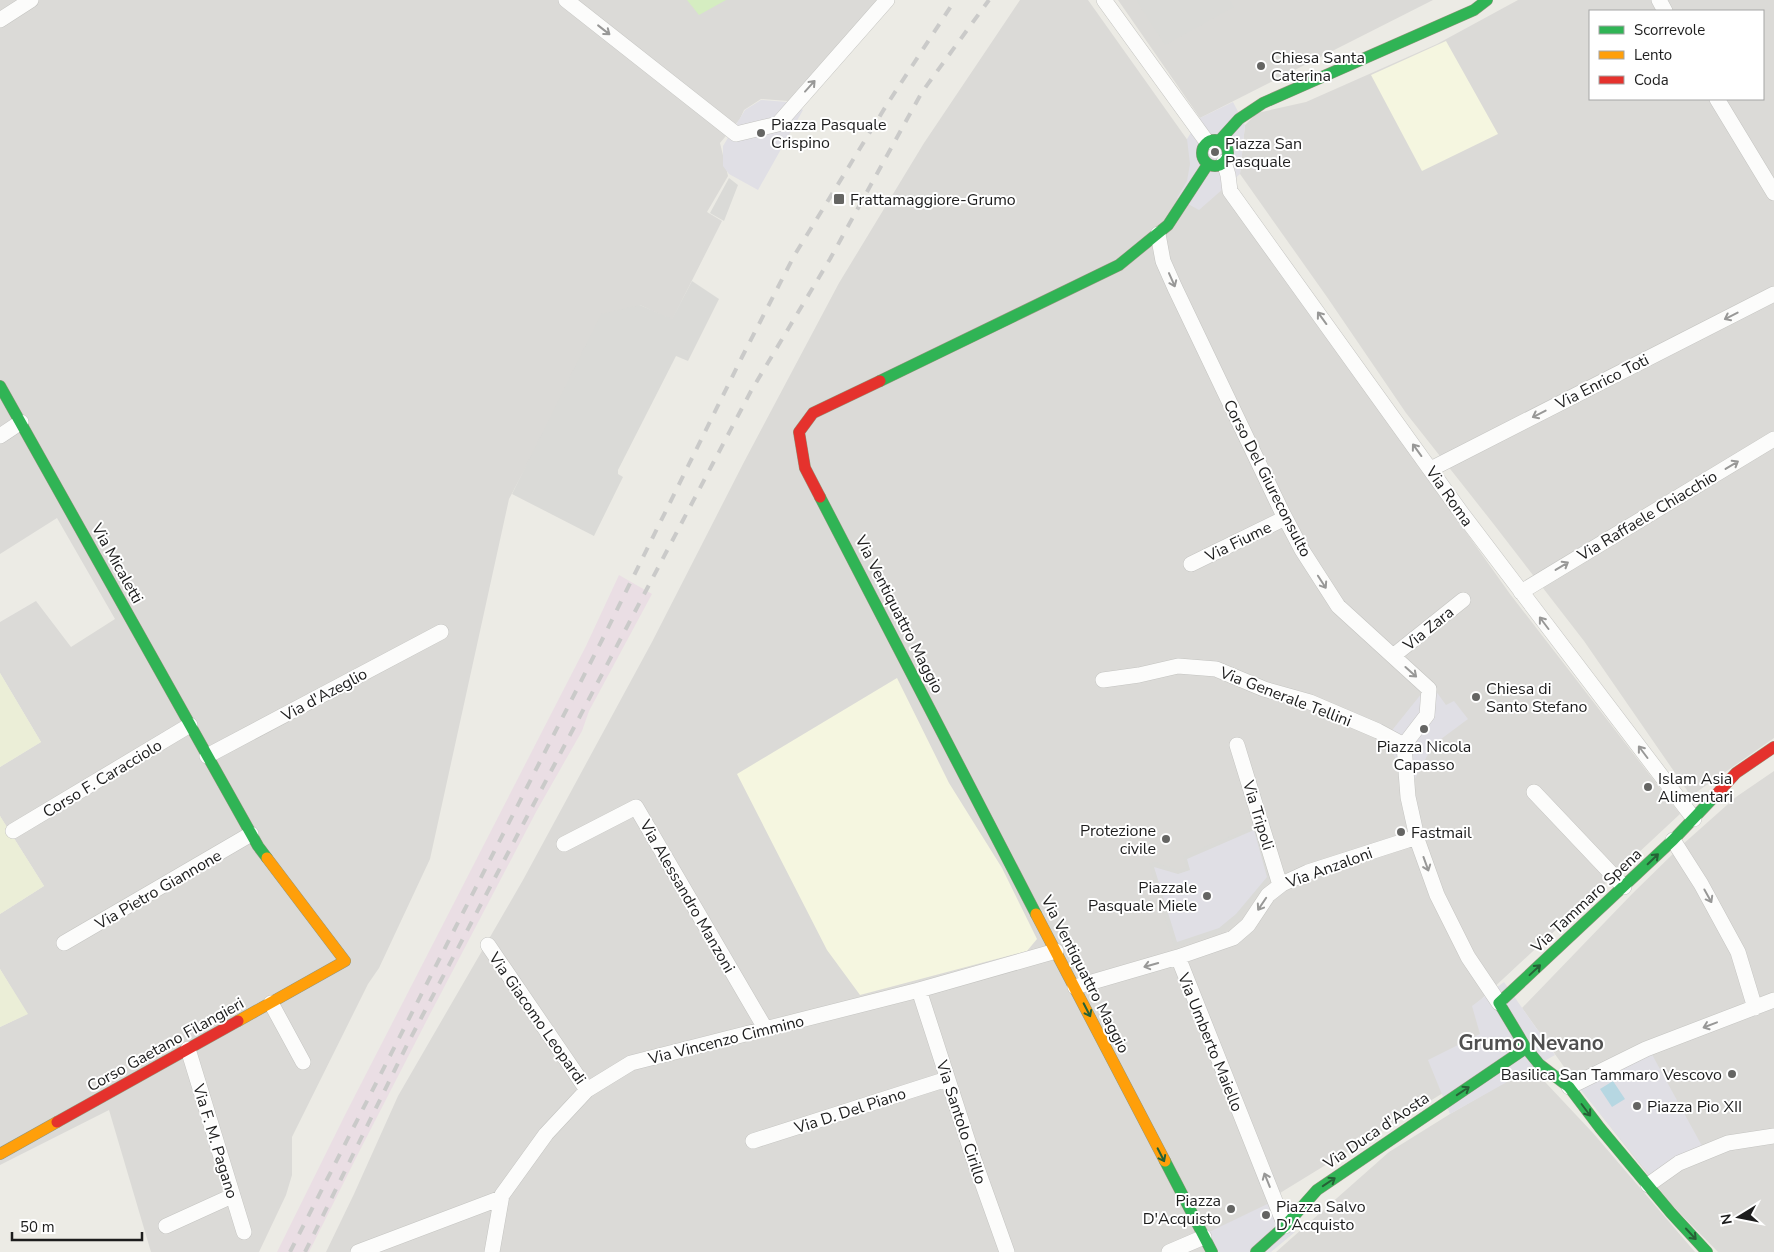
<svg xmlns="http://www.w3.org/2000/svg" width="1774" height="1252" font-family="'Nunito Sans',sans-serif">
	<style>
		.residential { fill: #dbdad7; fill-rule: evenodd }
		.industrial { fill: #eadee4 }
		.education { fill: #f5f6e0 }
		.farmland { fill: #ebeed7 }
		.grass { fill: #d5edc1 }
		.parking { fill: #dadad7 }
		.plaza { fill: #e0dfe5 }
		.water { fill: #b6d7e2 }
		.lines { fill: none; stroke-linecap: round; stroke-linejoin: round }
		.street-casing { stroke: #c4c4c1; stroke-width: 16 }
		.fast-casing { stroke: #93967c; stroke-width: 12 }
		.slow-casing { stroke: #93967c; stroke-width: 12 }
		.jam-casing { stroke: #93967c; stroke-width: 12 }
		.street { stroke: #fcfcfb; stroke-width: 15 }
		.fast { stroke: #30b455; stroke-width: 11 }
		.slow { stroke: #ff9f0a; stroke-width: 11 }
		.jam { stroke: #e5322d; stroke-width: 11 }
		.rail { stroke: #cacac9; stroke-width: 4; stroke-dasharray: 10 10; stroke-linecap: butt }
		.oneway { stroke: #989897 }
		.oneway2 { stroke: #266136 }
		.poi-dot { fill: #656563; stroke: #fff; stroke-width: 2 }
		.labels { text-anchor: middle; stroke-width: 4; stroke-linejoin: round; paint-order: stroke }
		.poi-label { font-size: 16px; fill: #1d1d1d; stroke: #fff; text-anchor: start }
		.street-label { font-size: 16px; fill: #1d1d1d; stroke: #fff }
		.district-label { font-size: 21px; font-weight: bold; fill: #505050; stroke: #fff }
	</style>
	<rect width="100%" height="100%" fill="#ecebe5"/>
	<!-- residential -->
	<path class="residential" d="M0,0H882L788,101L761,99L744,110L740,119L720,143L728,176L707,212L722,221L672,320L640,305L528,463L509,499L430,859L379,968L368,984L292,1137V1175L286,1195L259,1252H151L109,1110L0,1165V1027L27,1014L0,969V914L44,886L0,816V767L41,742L0,673V622L36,601L71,647L115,619L57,518L0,554Z
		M1020,0H1088L1510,594L1680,814L1474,1006L1483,1035L1443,1093L1280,1193L1232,1252H326L354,1194L398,1096L523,880L652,642L744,462L839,283L924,143Z
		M1118,0H1433L1200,118Z
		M1518,0H1774V738L1691,796L1584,641L1492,522L1406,413L1327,297L1240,174L1245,125L1257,113L1306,102L1437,44ZM1590,11H1763V99H1590Z
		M1774,771V1252H1718L1671,1204L1572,1078L1522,1008L1632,894L1682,845L1736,797Z
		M1531,1067L1593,1133L1695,1252H1276L1389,1152L1450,1114Z"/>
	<!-- industrial -->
	<path class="industrial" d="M619,575L652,594L589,711L582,731L536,812L429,1016L360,1150L309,1252H277L345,1115L586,646Z"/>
	<!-- education -->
	<path class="education" d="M1446,41L1498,134L1422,171L1371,75Z
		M897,678L949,783L1002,868L1037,939L1027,951L860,995L827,950L737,774Z"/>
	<!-- farmland -->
	<path class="farmland" d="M0,673L41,742L0,767Z
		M0,816L44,886L0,914Z
		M0,969L28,1014L0,1027Z"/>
	<!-- grass -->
	<path class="grass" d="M687,0H726L699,15Z"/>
	<!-- parking -->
	<path class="parking" d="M1136,0H1230L1234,7L1165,45Z
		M729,178L738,185L724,221L710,213Z
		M692,281L719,299L688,361L676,356L618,470V474L623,477L594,536L512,494L601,314L640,305L672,319Z
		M1257,825L1271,878L1239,917L1222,932L1174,947L1149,864L1155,862L1178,870L1186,868L1183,856Z"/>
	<!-- plaza -->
	<path class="plaza" d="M761,100L787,102L803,110L758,190L729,174L723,166V146L745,110Z
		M1233,102L1245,125L1240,174L1199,210L1177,198L1187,181L1190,164L1187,139L1200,118Z
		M1430,683L1446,705L1454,701L1468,719L1433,745L1411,786L1385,739Z
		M1254,830L1267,877L1236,914L1219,928L1177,942L1154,867L1178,874L1190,870L1187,859Z
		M1504,982L1555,1055L1450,1114L1428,1060L1480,1034L1472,1006Z
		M1649,1049L1702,1146L1650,1176L1580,1089Z
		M1280,1198L1295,1232L1271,1252H1214L1205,1234Z"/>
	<!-- water -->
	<path class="water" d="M1613,1081L1625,1099L1612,1107L1600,1089Z"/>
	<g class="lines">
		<!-- street casing -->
		<g class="street-casing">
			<path id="street" d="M566,0L736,134L778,124L887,0
				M1104,0L1207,142
				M1659,0L1665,11
				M0,20L31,0
				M1717,99L1774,193
				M1224,162L1228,175L1230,191L1460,511L1694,819
				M1158,234L1163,261L1175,288L1282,512L1302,550L1338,606L1429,689L1427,715L1404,745L1408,797L1418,842L1437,895L1468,957L1499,1003
				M0,436L21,422
				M1431,469L1774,294
				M1191,564L1285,518
				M1521,592L1774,439
				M1393,656L1463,600
				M1103,680L1139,675L1178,666L1216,669L1264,689L1310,702L1378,731L1404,745
				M1237,745L1280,885
				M207,756L441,632
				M1534,792L1624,887
				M13,831L190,725
				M1673,840L1701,884L1738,952L1755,1008
				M564,844L636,807L765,1028
				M64,943L251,834
				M488,945L587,1090
				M1178,957L1233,938L1248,925L1268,895L1282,884L1308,872L1417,837
				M1075,987L1178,957L1285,1226
				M919,990L973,1157L1007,1252
				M271,1003L303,1062
				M188,1049L244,1232
				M1569,1087L1646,1049L1774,1000
				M753,1141L947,1079
				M1648,1185L1679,1163L1728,1143L1774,1136
				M166,1226L232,1196
				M358,1252L501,1198
				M492,1252L502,1195L546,1134L587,1090L631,1063L919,990L1056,951
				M1169,1252L1204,1237"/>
		</g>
		<!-- fast casing -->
		<g class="fast-casing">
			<path id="fast" d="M1202 153a13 13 0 1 1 26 0a13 13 0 1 1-26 0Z
				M1220,140L1239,119L1263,103L1474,10L1487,0
				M880,381L1119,265L1168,225L1208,164
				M0,386L258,846L267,858
				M820,497L1036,914
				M1165,1161L1212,1252
				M1256,1252L1285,1226L1317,1190L1526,1048
				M1707,1252L1671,1213L1600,1128L1569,1087L1539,1064L1526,1048L1499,1003L1673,840L1714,797"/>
		</g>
		<!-- slow casing -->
		<g class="slow-casing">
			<path id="slow" d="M1036,914L1165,1161
				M238,1021L345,961L267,858
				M0,1154L57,1122"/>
		</g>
		<!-- jam casing -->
		<g class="jam-casing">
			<path id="jam" d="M820,497L805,468L799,432L813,413L880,381
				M1714,797L1736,773L1774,747
				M57,1122L238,1021"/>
		</g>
		<!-- street -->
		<use href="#street" class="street"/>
		<!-- fast -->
		<use href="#fast" class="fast"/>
		<!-- slow -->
		<use href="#slow" class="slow"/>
		<!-- jam -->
		<use href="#jam" class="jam"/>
		<!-- rail -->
		<path class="rail" d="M290,1252L602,640L742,357L794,256L886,106L955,0
			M305,1252L408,1043L751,391L830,259L922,92L989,0"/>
	</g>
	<!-- one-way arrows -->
	<defs><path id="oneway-shaft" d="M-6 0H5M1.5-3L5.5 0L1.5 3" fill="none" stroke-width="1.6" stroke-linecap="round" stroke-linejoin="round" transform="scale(1.25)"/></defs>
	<g class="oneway">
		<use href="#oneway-shaft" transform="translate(604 30) rotate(38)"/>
		<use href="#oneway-shaft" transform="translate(810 86) rotate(-48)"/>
		<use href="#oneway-shaft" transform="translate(1172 280) rotate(66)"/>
		<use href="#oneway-shaft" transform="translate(1731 316) rotate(153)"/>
		<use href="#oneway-shaft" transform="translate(1322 318) rotate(-126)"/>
		<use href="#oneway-shaft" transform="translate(1539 414) rotate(153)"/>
		<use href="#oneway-shaft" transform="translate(1417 450) rotate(-126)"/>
		<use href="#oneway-shaft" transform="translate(1732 465) rotate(-31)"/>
		<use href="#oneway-shaft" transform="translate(1562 566) rotate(-31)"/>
		<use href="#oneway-shaft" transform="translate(1322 582) rotate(57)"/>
		<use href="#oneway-shaft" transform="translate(1544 623) rotate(-127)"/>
		<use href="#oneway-shaft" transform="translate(1411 672) rotate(42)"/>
		<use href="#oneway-shaft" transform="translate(1643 752) rotate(-127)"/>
		<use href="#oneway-shaft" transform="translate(1426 864) rotate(70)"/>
		<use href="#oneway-shaft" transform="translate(1708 896) rotate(61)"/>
		<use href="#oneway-shaft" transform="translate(1262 904) rotate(124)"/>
		<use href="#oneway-shaft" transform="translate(1151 965) rotate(164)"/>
		<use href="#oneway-shaft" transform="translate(1710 1025) rotate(159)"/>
		<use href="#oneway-shaft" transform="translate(1267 1180) rotate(-112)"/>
	</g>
	<g class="oneway2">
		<use href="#oneway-shaft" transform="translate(1653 859) rotate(-44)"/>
		<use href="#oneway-shaft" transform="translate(1535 970) rotate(-43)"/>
		<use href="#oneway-shaft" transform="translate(1087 1010) rotate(63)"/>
		<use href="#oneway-shaft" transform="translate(1463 1091) rotate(-34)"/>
		<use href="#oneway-shaft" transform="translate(1586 1110) rotate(53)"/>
		<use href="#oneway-shaft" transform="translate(1161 1155) rotate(63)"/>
		<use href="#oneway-shaft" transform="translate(1329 1182) rotate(-34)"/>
		<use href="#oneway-shaft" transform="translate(1691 1234) rotate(47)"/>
	</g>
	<!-- markers -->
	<g class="poi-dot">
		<circle cx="1261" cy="66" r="5"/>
		<circle cx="761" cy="133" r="5"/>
		<circle cx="1215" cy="152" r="5"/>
		<rect x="833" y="193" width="12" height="12" rx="2.5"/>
		<circle cx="1476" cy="697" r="5"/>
		<circle cx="1424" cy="729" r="5"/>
		<circle cx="1648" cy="787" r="5"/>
		<circle cx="1401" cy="832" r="5"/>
		<circle cx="1166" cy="839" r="5"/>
		<circle cx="1207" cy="896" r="5"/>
		<circle cx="1732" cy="1074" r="5"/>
		<circle cx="1637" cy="1106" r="5"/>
		<circle cx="1231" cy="1209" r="5"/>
		<circle cx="1266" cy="1215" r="5"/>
	</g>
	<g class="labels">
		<!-- poi labels -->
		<g class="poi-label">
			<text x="1271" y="63">Chiesa Santa<tspan x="1271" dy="18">Caterina</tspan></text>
			<text x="771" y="130">Piazza Pasquale<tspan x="771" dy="18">Crispino</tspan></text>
			<text x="1225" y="149">Piazza San<tspan x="1225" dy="18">Pasquale</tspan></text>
			<text x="850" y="205">Frattamaggiore-Grumo</text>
			<text x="1486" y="694">Chiesa di<tspan x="1486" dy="18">Santo Stefano</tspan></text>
			<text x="1424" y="752" text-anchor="middle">Piazza Nicola<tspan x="1424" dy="18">Capasso</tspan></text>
			<text x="1658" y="784">Islam Asia<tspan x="1658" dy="18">Alimentari</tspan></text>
			<text x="1156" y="836" text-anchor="end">Protezione<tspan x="1156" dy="18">civile</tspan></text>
			<text x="1411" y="838">Fastmail</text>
			<text x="1197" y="893" text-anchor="end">Piazzale<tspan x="1197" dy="18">Pasquale Miele</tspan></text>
			<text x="1722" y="1080" text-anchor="end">Basilica San Tammaro Vescovo</text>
			<text x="1647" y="1112">Piazza Pio XII</text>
			<text x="1221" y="1206" text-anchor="end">Piazza<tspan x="1221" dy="18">D'Acquisto</tspan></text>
			<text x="1276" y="1212">Piazza Salvo<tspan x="1276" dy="18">D'Acquisto</tspan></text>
		</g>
		<!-- street labels -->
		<g class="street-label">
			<text transform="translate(1602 381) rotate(-27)" y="6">Via Enrico Toti</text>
			<text transform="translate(1268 478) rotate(63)" y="6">Corso Del Giureconsulto</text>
			<text transform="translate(1450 496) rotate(55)" y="6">Via Roma</text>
			<text transform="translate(1647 515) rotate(-31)" y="6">Via Raffaele Chiacchio</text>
			<text transform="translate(1238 541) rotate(-26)" y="6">Via Fiume</text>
			<text transform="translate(118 563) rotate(61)" y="6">Via Micaletti</text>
			<text transform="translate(900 614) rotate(63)" y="6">Via Ventiquattro Maggio</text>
			<text transform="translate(1428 628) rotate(-39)" y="6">Via Zara</text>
			<text transform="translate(324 694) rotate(-28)" y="6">Via d'Azeglio</text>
			<text transform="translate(1286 696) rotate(21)" y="6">Via Generale Tellini</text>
			<text transform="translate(102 778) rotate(-31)" y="6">Corso F. Caracciolo</text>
			<text transform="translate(1259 815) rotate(73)" y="6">Via Tripoli</text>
			<text transform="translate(1329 867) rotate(-20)" y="6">Via Anzaloni</text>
			<text transform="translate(158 889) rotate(-30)" y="6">Via Pietro Giannone</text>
			<text transform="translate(688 896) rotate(60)" y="6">Via Alessandro Manzoni</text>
			<text transform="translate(1586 900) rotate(-43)" y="6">Via Tammaro Spena</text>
			<text transform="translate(1086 974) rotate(63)" y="6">Via Ventiquattro Maggio</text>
			<text transform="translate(538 1018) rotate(55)" y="6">Via Giacomo Leopardi</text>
			<text transform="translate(726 1039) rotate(-14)" y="6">Via Vincenzo Cimmino</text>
			<text transform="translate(1211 1042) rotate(68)" y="6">Via Umberto Maiello</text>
			<text transform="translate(165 1044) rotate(-29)" y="6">Corso Gaetano Filangieri</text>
			<text transform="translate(850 1110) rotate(-18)" y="6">Via D. Del Piano</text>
			<text transform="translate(962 1122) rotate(72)" y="6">Via Santolo Cirillo</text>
			<text transform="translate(1376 1130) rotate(-34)" y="6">Via Duca d'Aosta</text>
			<text transform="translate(216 1141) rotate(73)" y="6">Via F. M. Pagano</text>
		</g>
		<!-- district labels -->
		<g class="district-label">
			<text x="1531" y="1050">Grumo Nevano</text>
		</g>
	</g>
	<!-- legend -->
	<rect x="1589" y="10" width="175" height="90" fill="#ffffff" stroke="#a5a5a5"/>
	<rect x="1599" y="26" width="25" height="8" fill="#30b455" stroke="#a5a5a5"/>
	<text x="1634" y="35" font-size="15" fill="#1d1d1d">Scorrevole</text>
	<rect x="1599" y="51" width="25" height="8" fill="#ff9f0a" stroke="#a5a5a5"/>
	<text x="1634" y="60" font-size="15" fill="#1d1d1d">Lento</text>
	<rect x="1599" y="76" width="25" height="8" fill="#e5322d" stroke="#a5a5a5"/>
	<text x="1634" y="85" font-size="15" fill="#1d1d1d">Coda</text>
	<!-- north arrow -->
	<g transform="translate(1739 1217) rotate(260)" stroke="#ffffff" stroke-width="4" paint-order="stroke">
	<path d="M0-4L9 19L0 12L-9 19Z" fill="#1d1d1d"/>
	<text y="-8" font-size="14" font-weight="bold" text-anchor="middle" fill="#1d1d1d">N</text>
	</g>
	<!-- scale -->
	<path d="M12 1232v8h130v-8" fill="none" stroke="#1d1d1d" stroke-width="2.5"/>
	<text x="20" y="1232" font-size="15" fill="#1d1d1d" stroke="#ffffff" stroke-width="4" paint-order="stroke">50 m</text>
</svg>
